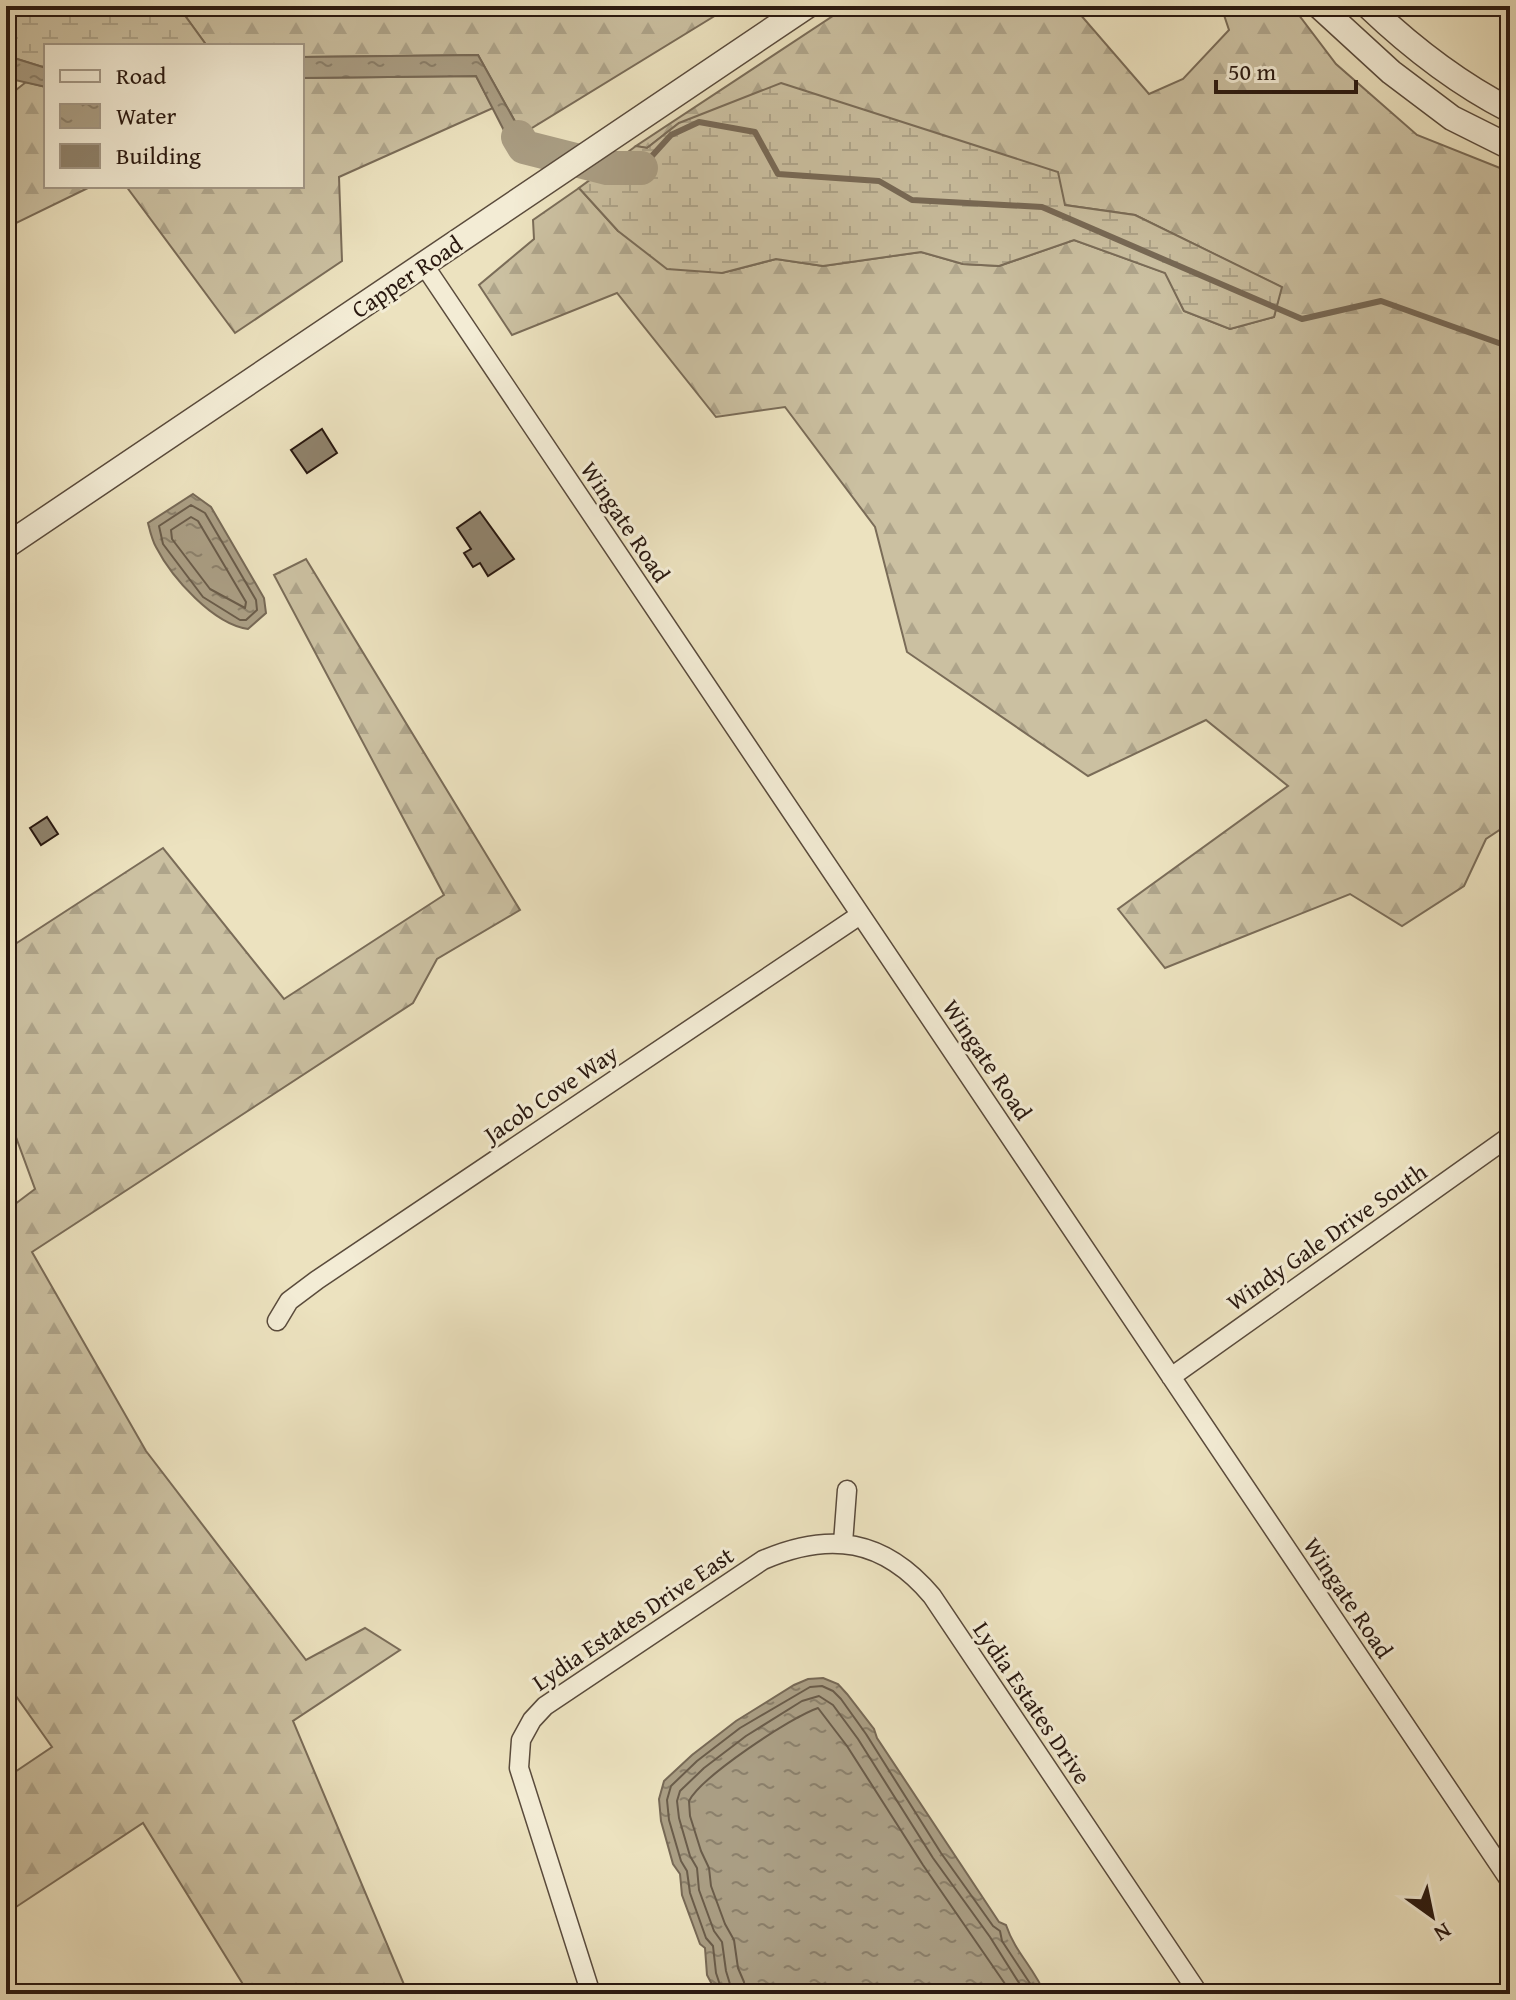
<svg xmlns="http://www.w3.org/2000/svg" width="1516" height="2000" font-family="'Gentium Book Plus',serif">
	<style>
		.forest { fill: url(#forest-firs); stroke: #7a6c58; stroke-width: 2 }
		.wetland { fill: url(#wetland-marsh); stroke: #7a6c58; stroke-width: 2 }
		.water { fill: url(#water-ripples); stroke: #776956; stroke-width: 2 }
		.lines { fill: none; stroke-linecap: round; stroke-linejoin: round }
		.shore { stroke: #6a5c4a; stroke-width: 2 }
		.stream { stroke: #776956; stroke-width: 6 }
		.river { stroke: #aa9e84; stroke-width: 34 }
		.building { fill: #8f826b; stroke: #2a1910; stroke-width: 2 }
		.minor-casing { stroke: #5a4b3c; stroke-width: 21 }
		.tertiary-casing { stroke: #5a4b3c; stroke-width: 27 }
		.minor { stroke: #f3ecd5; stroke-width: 18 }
		.tertiary { stroke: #f3ecd5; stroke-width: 24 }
		.labels { text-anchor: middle; stroke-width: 6; stroke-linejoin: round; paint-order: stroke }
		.street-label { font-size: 24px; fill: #2a1910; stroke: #f3ecd5 }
	</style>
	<defs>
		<pattern id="forest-firs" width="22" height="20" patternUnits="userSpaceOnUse" patternTransform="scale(2)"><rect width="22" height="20" fill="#cbc0a1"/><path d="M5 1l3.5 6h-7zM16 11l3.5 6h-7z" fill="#aea48a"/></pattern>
		<pattern id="wetland-marsh" width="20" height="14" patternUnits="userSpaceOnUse" patternTransform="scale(2)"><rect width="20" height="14" fill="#cbc0a1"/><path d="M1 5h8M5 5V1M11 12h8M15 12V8" fill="none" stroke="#aea48a"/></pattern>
		<pattern id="water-ripples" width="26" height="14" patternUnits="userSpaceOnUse" patternTransform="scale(2)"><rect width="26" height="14" fill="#aa9e84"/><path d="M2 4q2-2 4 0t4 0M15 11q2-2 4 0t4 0" fill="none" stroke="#8b806b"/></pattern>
	</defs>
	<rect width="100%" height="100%" fill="#ece2bf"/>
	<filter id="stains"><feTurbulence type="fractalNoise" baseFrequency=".0025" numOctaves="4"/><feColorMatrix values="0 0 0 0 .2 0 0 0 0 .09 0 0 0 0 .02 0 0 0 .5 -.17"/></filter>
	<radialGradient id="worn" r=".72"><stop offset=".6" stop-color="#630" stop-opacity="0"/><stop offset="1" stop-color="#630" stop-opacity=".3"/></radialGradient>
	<!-- forest -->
	<path class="forest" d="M178,6H724L726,9L522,134L478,55L302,57V46H207Z
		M848,6H1073L1149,94L1183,79L1229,30L1221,6H1292L1336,64L1417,135L1510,172V823L1486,839L1464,886L1402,926L1350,894L1165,968L1118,909L1288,786L1206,720L1088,776L907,652L875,527L785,407L716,417L617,293L512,335L479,285L534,239L533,220L579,188L618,231L722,273L776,259L823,266L921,252L963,264L999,266L1074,240L1166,273L1184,311L1230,329L1274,317L1281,287L1135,215L1065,205L679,123L647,148L636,146Z
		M476,76L493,108L339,177L342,261L235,333L126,186H302V78Z
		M26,82L46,87V186H92L6,228V98Z
		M306,559L520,910L437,959L413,1003L32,1252L146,1451L306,1660L365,1628L400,1650L293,1721L408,1994H249L143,1823L13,1909L6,1900V1778L52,1747L6,1682V1211L35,1189L6,1110V950L163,848L284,999L444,895L274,575Z"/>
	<!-- wetland -->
	<path class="wetland" d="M6,6H178L207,46H46V68L10,57L6,52Z
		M781,83L1058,172L1065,205L1135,215L1282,287L1274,317L1230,329L1184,311L1165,273L1074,240L999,266L963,264L921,252L823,266L776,259L722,273L667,269L618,231L579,188L636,146L647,148L679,123Z"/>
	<!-- water -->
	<path class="water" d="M6,52L11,57L46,68V87L6,78Z
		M478,55L522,134L560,153L542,165L515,152L476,76L302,78V57Z
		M193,494L211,507L264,598L266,613L248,629C213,624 172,578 156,547C152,540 150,531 148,523Z
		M823,1678L838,1684L847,1694L874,1729L877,1738L999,1922L1006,1925C1015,1952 1034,1968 1045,1994H717L707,1975L705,1948L700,1944L682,1895L680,1874L673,1864L661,1821L659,1799L664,1781L692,1755L736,1721L794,1685L808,1679Z"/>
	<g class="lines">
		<!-- shore -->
		<path class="shore" d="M191,505L205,513L256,600L257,610L246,620H240L203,597L163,544L159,526Z
			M191,517L198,521L246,602L245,608L210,589L172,539L171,530Z
			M723,1994L716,1973L713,1946L706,1938L690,1893L687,1871L681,1861L669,1820L667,1800L671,1786L697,1761L740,1728L810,1687L822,1686L833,1691L841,1699L866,1734L941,1853L993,1926L1000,1931L1002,1941L1037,1994
			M733,1994L726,1971L722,1942L714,1931L699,1890L697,1868L690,1856L679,1818L677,1801L680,1791L704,1768L746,1736L802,1701L819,1696L833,1705L858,1739L933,1858L990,1937L1026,1994
			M745,1994L744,1982L738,1968L734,1940L725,1924L711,1886L709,1868L701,1851L690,1816L689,1801C701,1777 791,1717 818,1708L847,1746L923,1865L1012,1994"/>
		<!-- stream -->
		<path class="stream" d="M641,168L671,135L699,122L755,132L778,174L879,181L912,200L1042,207L1302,319L1381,301L1510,347"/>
		<!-- river -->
		<path class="river" d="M518,137L524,147L607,168H641"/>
	</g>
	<!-- building -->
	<path class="building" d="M322,429L337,453L307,473L291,450Z
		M480,512L514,559L488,576L480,563L473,567L464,553L471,549L457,528Z
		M47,817L58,834L41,845L30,828Z"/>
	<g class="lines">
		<!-- minor casing -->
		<g class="minor-casing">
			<path id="minor" d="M424,265L1510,1881
				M277,1321L289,1301L317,1280L860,915
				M1171,1377L1510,1136
				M843,1543L847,1490
				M591,1994L519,1768L521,1740L532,1720L545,1706L763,1560C830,1531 884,1539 932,1596L1199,1994"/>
		</g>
		<!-- tertiary casing -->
		<g class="tertiary-casing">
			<path id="tertiary" d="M1319,6L1391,72L1452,118L1510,147
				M1368,6C1411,47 1457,83 1510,110
				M6,546L807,6"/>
		</g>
		<!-- minor -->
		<use href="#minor" class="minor"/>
		<!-- tertiary -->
		<use href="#tertiary" class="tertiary"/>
	</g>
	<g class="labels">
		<!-- street labels -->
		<g class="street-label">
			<text transform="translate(407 277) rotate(-34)" y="8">Capper Road</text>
			<text transform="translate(625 522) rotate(56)" y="8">Wingate Road</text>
			<text transform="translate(987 1060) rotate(56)" y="8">Wingate Road</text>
			<text transform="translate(551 1094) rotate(-34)" y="8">Jacob Cove Way</text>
			<text transform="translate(1327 1237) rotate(-35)" y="8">Windy Gale Drive South</text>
			<text transform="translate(1348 1598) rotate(56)" y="8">Wingate Road</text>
			<text transform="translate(633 1619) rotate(-34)" y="8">Lydia Estates Drive East</text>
			<text transform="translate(1032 1703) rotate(56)" y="8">Lydia Estates Drive</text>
		</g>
	</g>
	<!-- margin -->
	<rect width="1516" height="2000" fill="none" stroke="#ece2bf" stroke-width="32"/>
	<rect x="8" y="8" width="1500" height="1984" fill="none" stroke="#2a1910" stroke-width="4"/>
	<rect x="16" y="16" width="1484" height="1968" fill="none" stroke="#2a1910" stroke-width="2"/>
	<!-- legend -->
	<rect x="44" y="44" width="260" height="144" fill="#f3ecd5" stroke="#a39886" stroke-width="2"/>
	<rect x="60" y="70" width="40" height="12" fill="#f3ecd5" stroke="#a39886" stroke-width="2"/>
	<text x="116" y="84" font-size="24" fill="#2a1910">Road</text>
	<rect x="60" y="104" width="40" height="24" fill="url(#water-ripples)" stroke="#a39886" stroke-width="2"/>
	<text x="116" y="124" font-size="24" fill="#2a1910">Water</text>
	<rect x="60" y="144" width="40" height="24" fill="#8f826b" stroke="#a39886" stroke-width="2"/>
	<text x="116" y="164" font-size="24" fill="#2a1910">Building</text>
	<!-- north arrow -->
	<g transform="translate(1432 1916) rotate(147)" stroke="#f3ecd5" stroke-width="6" paint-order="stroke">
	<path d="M0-6L14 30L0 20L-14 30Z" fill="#2a1910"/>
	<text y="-12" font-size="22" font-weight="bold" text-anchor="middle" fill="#2a1910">N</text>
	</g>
	<!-- scale -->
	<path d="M1216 80v12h140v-12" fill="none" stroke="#2a1910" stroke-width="4"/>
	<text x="1228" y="80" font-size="24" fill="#2a1910" stroke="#f3ecd5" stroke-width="6" paint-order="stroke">50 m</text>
	<rect width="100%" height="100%" filter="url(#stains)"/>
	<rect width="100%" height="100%" fill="url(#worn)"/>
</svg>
